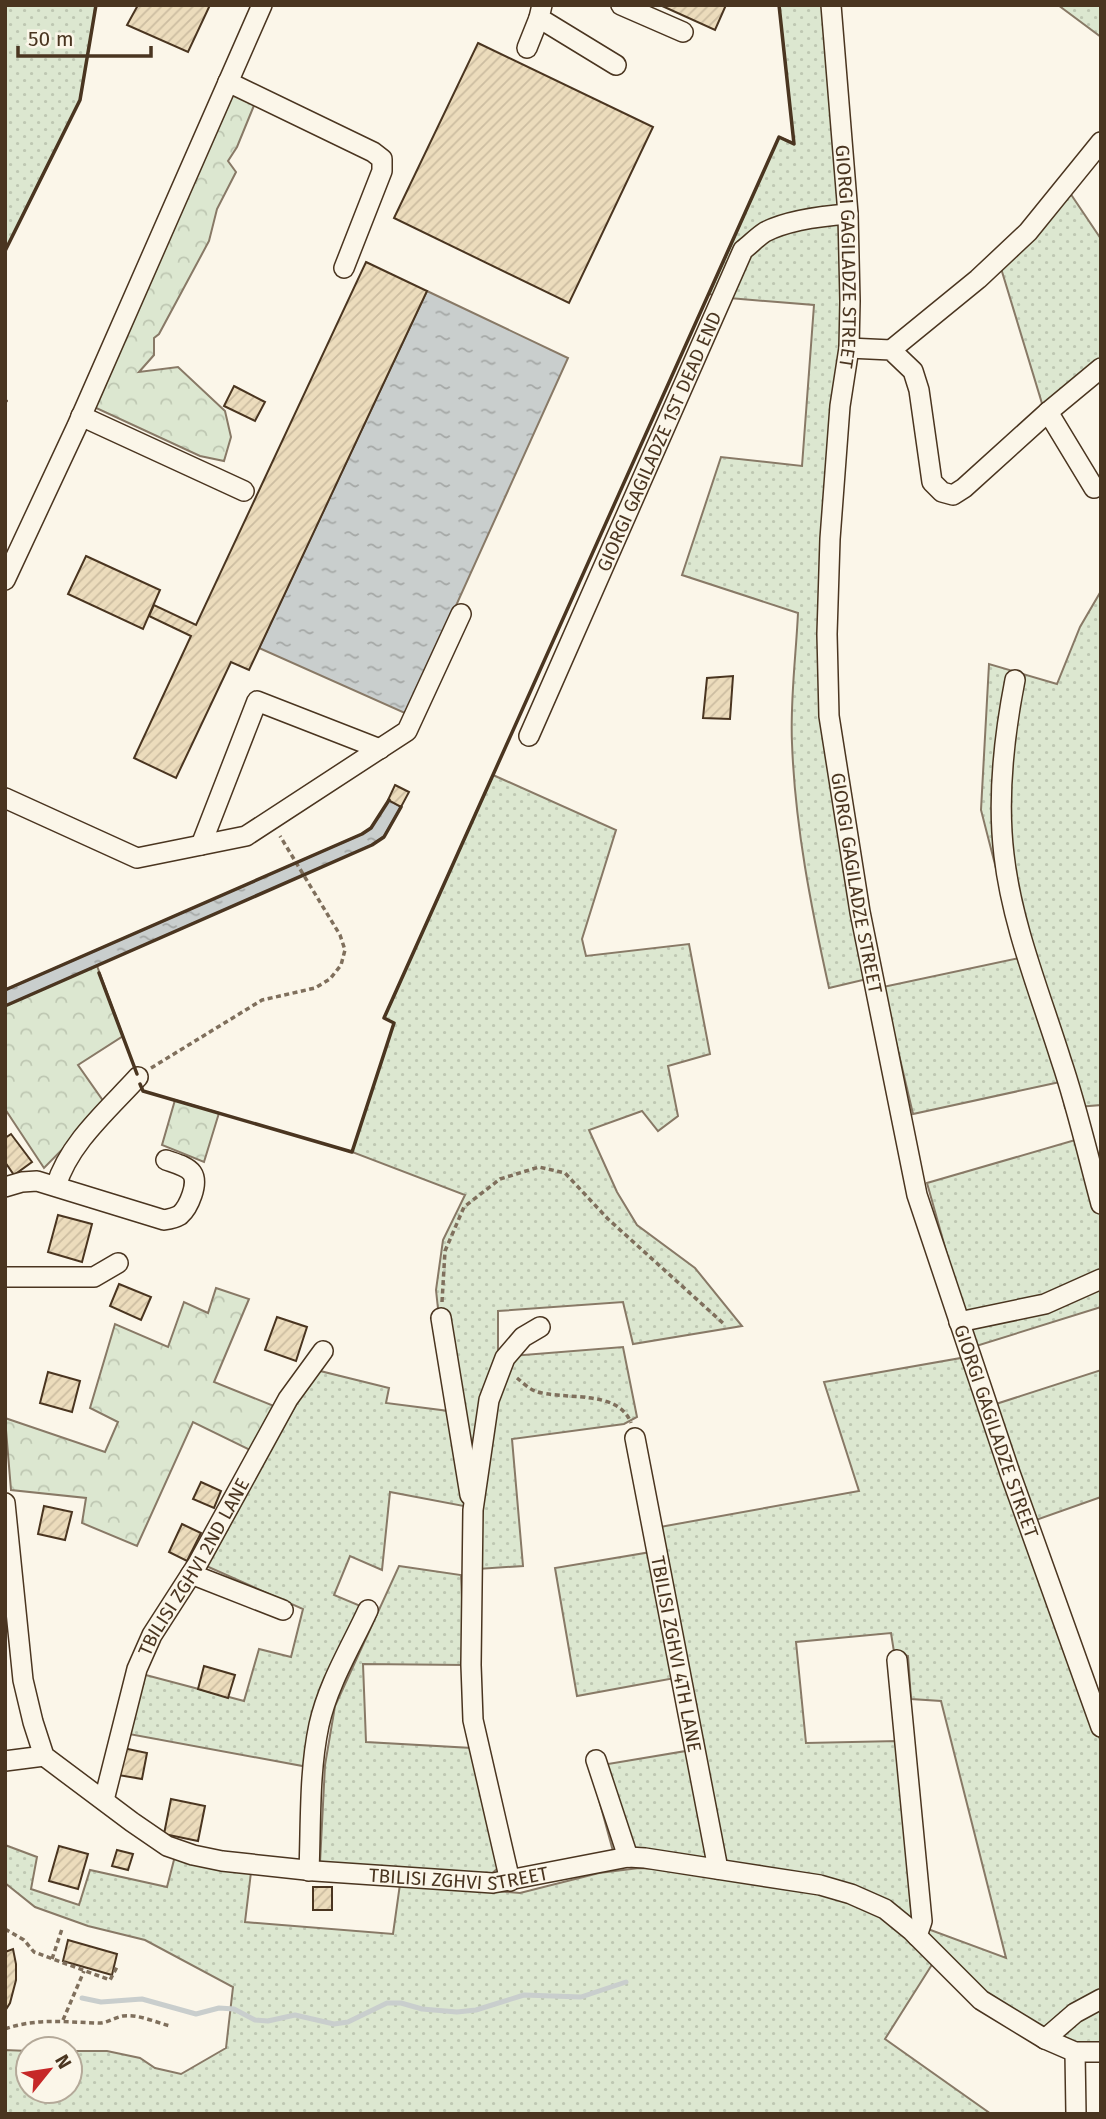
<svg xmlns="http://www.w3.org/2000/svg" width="1106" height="2119" font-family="'Fira Sans',sans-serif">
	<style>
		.grass { fill: url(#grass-dots); stroke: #887966; stroke-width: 2 }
		.forest { fill: url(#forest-crowns); stroke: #887966; stroke-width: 2 }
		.water { fill: url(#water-ripples); stroke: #887966; stroke-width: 2 }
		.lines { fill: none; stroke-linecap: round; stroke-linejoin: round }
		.stream { stroke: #c9cecd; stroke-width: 5 }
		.building { fill: url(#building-hatch); stroke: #4a3520; stroke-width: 2 }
		.minor-casing { stroke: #4a3520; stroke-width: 22 }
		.path { stroke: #7f6f5c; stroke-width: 3.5; stroke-dasharray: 5 3.5; stroke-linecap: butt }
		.minor { stroke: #fbf6e9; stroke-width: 19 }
		.wall { stroke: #4a3520; stroke-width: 3.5 }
		.labels { text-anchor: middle; stroke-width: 5; stroke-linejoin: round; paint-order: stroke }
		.street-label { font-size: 19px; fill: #4a3520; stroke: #fbf6e9 }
	</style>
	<defs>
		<pattern id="grass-dots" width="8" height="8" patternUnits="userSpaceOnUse" patternTransform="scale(1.75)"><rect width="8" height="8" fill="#dce7d0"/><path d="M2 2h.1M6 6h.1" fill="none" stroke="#bec7b2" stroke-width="1.8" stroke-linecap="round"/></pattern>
		<pattern id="forest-crowns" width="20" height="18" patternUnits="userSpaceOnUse" patternTransform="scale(1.75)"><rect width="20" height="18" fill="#dce7d0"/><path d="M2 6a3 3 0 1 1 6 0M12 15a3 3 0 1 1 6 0" fill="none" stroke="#bec7b2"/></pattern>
		<pattern id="water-ripples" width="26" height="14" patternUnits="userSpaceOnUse" patternTransform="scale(1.75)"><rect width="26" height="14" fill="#c9cecd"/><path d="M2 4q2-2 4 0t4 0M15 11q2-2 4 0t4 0" fill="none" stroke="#a5a8a6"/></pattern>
		<pattern id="building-hatch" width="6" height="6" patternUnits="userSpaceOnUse" patternTransform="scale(1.75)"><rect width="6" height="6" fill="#ecdcbc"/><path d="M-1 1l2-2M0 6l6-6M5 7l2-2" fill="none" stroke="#ccbda1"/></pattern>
	</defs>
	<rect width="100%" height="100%" fill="#fbf6e9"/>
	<!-- grass -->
	<path class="grass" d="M5,5H96L80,100L5,251Z
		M779,5H822L842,236V340L819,631L867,979L829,988C811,907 795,826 792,743C790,700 796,656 798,613L682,575L721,457L802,466L814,305L729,298L709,294L779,137L794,143Z
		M1058,5H1101V37Z
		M1068,190L1101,239V363L1044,410L1000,265Z
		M1101,591V1105L1065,1108L1060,1082L913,1114L883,987L1019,958L981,810L989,664L1057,684L1080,627Z
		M493,775L616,830L582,939L586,956L689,944L710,1054L668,1066L678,1116L658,1131L642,1111L589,1130L617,1192L637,1225L695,1268L742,1326L633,1344L623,1302L498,1311V1357L623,1347L637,1417L624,1424L512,1439L523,1566L478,1569L464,1506L390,1492L382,1570L350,1556L334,1595L363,1607L308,1767L129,1734L142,1674L244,1701L259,1649L291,1657L303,1609L204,1565L316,1370L389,1388L386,1403L449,1411L436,1290L443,1240L465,1195L352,1152L394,1023L384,1018Z
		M1089,1136L1101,1166V1307L973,1347L927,1183Z
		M961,1358L1101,1742V2044L1077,2047L983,1994L925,1936L928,1929L1006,1958L941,1701L911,1699L908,1656L894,1652L891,1633L796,1642L806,1743L898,1741L912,1922L723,1863L660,1527L859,1491L824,1382Z
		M1101,1370V1497L1036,1520L996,1404Z
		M651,1552L675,1678L577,1696L555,1568Z
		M399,1566L461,1575L465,1665L363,1664L366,1742L472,1748L498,1868L488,1877L320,1863L325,1765L335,1706Z
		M686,1751L710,1855L706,1862L613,1851L590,1767Z
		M5,1845L37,1857L31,1889L79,1905L90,1870L167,1887L175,1856L251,1872L245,1922L393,1934L400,1884L520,1893L599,1873L639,1868L673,1870L845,1898L883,1915L933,1963L885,2039L991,2114H5V2050L28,2051V2091H70V2051H107L140,2058L155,2068L181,2074L226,2048L233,1987L145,1940L88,1926L35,1907L5,1883Z"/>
	<!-- forest -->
	<path class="forest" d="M226,86L255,103L237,147L228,161L236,172L217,209L209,241L159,334L154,338V355L139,372L178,367L225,411L231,437L224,461L200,456L94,407Z
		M93,955L123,1036L78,1065L106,1105L44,1168L5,1109V992Z
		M175,1100L219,1113L204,1162L162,1145Z
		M216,1288L249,1299L214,1382L274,1406L252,1451L193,1422L137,1546L82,1523L86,1498L11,1490L5,1418L105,1452L118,1422L90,1408L115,1324L168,1347L184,1302L208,1313Z"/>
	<!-- water -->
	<path class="water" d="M427,291L568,358L407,714L259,648Z
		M389,800L401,807L384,836L372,845L5,1006V990L362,834L371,828Z"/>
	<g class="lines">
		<!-- stream -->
		<path class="stream" d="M82,1998L101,2002L142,1999L196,2014L219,2008L234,2009L255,2020L268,2021L295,2015L334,2024L348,2022L387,2003H401L422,2009L457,2012L476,2010L524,1995L581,1997L626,1982"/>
	</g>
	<!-- building -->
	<path class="building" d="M138,5H210L188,52L127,25Z
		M660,5H726L715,30Z
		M478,43L653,127L569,303L394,218Z
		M366,262L427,291L249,670L231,662L176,778L134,758L191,636L149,616L154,605L196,625Z
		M234,386L265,402L255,421L224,406Z
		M86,556L160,590L143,629L68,594Z
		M733,676L730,719L703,718L707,678Z
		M395,785L409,792L401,807L388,800Z
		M11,1134L32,1162L14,1175L5,1162V1138Z
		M58,1215L92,1224L82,1262L48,1252Z
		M119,1284L151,1297L141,1320L110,1306Z
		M277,1317L307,1327L296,1361L265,1350Z
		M48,1372L80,1381L72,1412L40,1403Z
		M201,1482L221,1491L214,1508L193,1499Z
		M44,1506L72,1512L65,1540L38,1534Z
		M182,1524L201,1533L187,1561L169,1552Z
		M204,1666L235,1675L228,1698L198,1689Z
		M123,1748L147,1753L142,1779L118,1775Z
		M171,1799L205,1806L198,1841L164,1834Z
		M59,1846L88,1854L78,1889L49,1881Z
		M117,1850L133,1854L128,1870L112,1866Z
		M313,1887H332V1910H313Z
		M68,1940L117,1954L112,1975L63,1961Z
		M13,1949L16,1964V1980L10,2003L5,2011V1952Z"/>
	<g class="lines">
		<!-- minor casing -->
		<g class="minor-casing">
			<g id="minor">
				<path d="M542,5L539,18L616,65"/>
				<path d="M621,5L683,32"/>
				<path id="s1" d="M831,5L848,214L850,301L849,348L840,406L830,539L827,634L829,716L860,912L917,1195L1010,1473L1101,1727"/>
				<path d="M527,48L539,18"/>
				<path d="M228,82L373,152L382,159V171L344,268"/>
				<path d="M849,348L891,350L913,371L919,390L932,482L942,492L953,495L964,488L1048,412L1101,368"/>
				<path d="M891,350L978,279L1028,232L1101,142"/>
				<path d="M1048,412L1094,488"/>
				<path d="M81,416L244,491"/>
				<path d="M5,580L77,426L262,5"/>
				<path d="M1015,680C1004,736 997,797 1004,855C1012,925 1040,993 1061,1060C1077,1107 1088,1156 1101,1204"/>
				<path id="s2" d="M529,736L743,250C750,245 757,237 765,232C788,220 822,216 848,214"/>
				<path d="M5,798L137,858L246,836L407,731L461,614"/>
				<path d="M201,845L257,701L380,749"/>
				<path d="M56,1186C69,1143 108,1110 138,1077"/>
				<path d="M5,1187L22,1182L37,1181L164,1220C170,1219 175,1218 180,1215C189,1207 199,1183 192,1173C187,1166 174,1163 166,1160"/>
				<path d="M5,1277H94L118,1263"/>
				<path d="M441,1318L470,1495"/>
				<path d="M959,1322L1045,1304L1101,1279"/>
				<path id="s3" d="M635,1438L718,1869"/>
				<path id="s4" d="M5,1503L23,1680L33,1722L44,1756L132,1822L167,1846L193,1855L222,1861L315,1871L493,1883L628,1857L645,1858L820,1885L851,1894L885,1909L912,1931L981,2000L1045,2039L1075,2052H1101"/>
				<path d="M191,1574L283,1610"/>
				<path d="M897,1660L922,1921L917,1936"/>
				<path d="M596,1760L628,1857"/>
				<path d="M5,1761L44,1756"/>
				<path id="s5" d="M104,1800L137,1669L152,1635L197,1565L288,1399L323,1351"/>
				<path d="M309,1871C311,1822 309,1772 319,1725C328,1684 351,1647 368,1610"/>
				<path d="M510,1881L473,1720L471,1665L473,1510L489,1400L505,1358L523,1337L540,1327"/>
				<path d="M1045,2039L1075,2013L1101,1999"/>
				<path d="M1075,2052L1076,2114"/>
			</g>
		</g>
		<!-- path -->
		<path class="path" d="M151,1068L262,1000L315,988L330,979L341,965L345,950L340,935L280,836
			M442,1302L445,1251L464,1207L500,1179L539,1167L565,1173L608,1219L724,1324
			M517,1378C522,1382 529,1389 535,1391C562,1401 618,1388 631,1423
			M5,1929L24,1940L34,1952L110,1980L118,1965
			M52,1959L62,1929
			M63,2020L84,1971
			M5,2029C36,2018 65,2022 97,2023C106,2024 113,2018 123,2016C138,2014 155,2022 170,2026"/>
		<!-- minor -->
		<use href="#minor" class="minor"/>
		<!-- wall -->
		<path class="wall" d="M5,251L80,100L96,5
			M5,400L6,401
			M99,973L137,1074
			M5,990L362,834L371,828L389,800
			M5,1006L372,845L384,837L401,807
			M140,1084L143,1091L352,1152L394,1023L384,1018L779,137L794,144L779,5"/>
	</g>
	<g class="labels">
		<!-- street labels -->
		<g class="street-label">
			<text dy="7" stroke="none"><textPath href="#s1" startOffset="252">GIORGI GAGILADZE STREET</textPath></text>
			<text dy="7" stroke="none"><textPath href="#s2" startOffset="322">GIORGI GAGILADZE 1ST DEAD END</textPath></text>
			<text dy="7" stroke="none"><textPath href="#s1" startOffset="882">GIORGI GAGILADZE STREET</textPath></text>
			<text dy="7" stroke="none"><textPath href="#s1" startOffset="1449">GIORGI GAGILADZE STREET</textPath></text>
			<text dy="7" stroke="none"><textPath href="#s5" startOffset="252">TBILISI ZGHVI 2ND LANE</textPath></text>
			<text dy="7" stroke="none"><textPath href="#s3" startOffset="220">TBILISI ZGHVI 4TH LANE</textPath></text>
			<text dy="7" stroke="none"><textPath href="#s4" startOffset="704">TBILISI ZGHVI STREET</textPath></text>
		</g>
	</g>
	<!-- border -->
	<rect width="1106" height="2119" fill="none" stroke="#4a3520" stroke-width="14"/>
	<!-- north arrow -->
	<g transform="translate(49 2070) rotate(60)"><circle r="33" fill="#fbf6e9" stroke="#b4a999" stroke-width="2"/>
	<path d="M0-5L12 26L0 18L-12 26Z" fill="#c62828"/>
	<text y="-10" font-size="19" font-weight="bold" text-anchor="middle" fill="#4a3520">N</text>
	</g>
	<!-- scale -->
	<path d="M18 46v10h133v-10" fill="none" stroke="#4a3520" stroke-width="3.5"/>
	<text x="28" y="46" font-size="21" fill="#4a3520" stroke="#fbf6e9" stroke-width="5" paint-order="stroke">50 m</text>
</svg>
